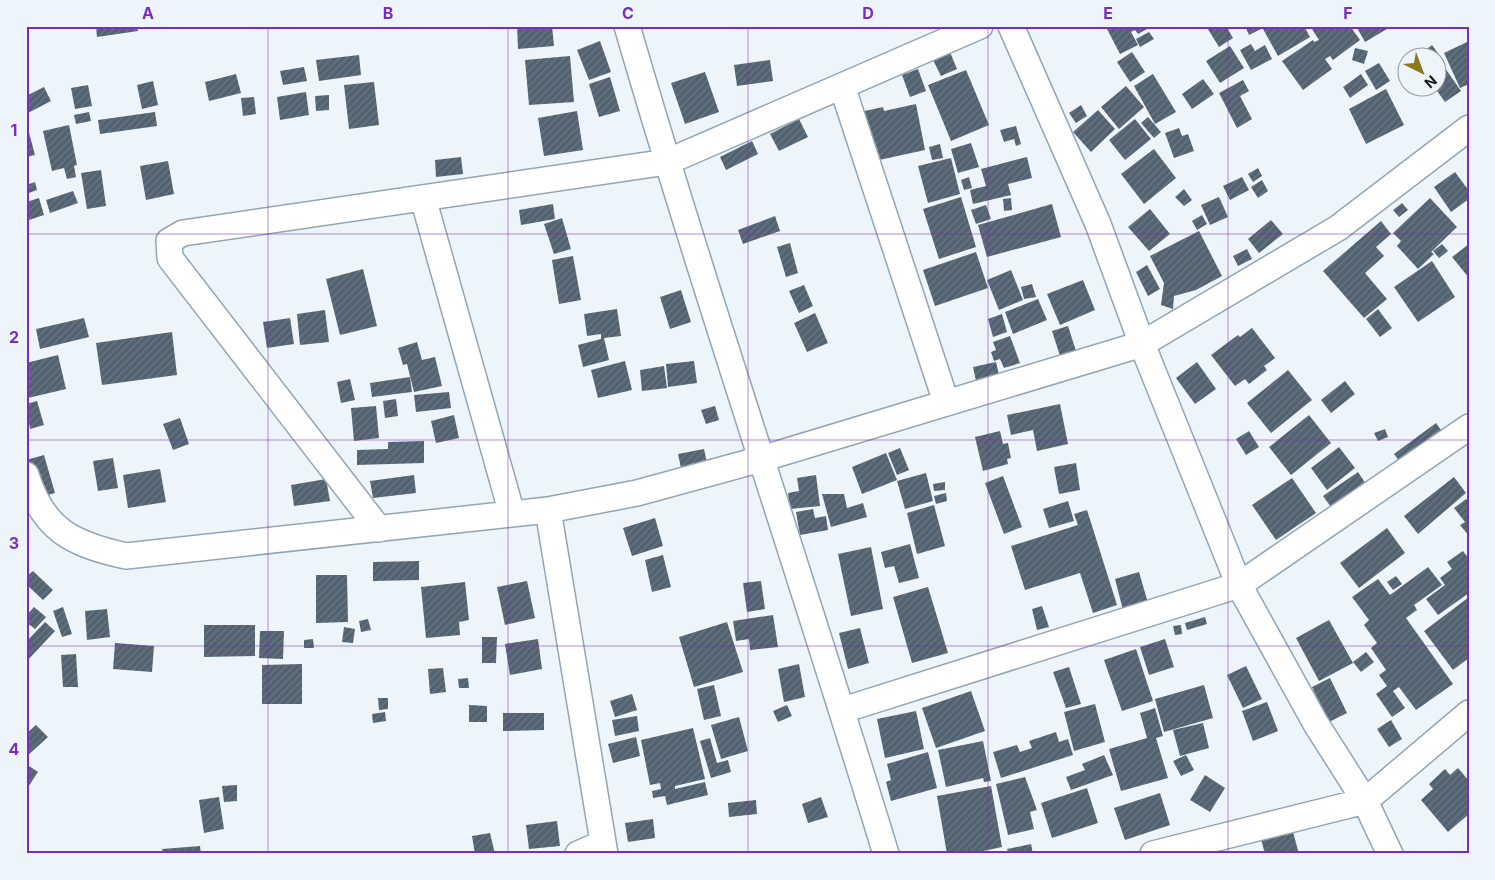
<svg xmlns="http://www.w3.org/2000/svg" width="1495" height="880" font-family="Inter,sans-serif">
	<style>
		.building { fill: url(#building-hatch) }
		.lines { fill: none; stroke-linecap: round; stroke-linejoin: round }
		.street-casing { stroke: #93a5b4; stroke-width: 28 }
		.street { stroke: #fff; stroke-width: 25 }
		.grid { fill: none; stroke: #7b2cbf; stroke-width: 1; stroke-opacity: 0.55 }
		.neatline { fill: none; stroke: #7b2cbf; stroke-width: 2 }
		.grid-label { font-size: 16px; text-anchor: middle; font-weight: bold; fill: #7b2cbf }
	</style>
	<defs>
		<pattern id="building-hatch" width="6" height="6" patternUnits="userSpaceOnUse" patternTransform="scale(1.25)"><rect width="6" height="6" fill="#526270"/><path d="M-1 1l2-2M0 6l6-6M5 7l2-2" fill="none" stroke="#6b7883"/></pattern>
	</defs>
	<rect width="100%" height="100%" fill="#edf5fb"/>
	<!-- building -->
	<path class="building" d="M96,26H137L138,31L97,37Z
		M517,26H552L554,46L518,49Z
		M1108,26H1146L1147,29L1138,34L1135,30L1131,32L1138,45L1120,54L1106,27Z
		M1206,26H1226L1233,38L1219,47Z
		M1245,26H1259L1261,29L1249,35Z
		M1268,26H1304L1310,37L1278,56L1263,29Z
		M1310,26H1350L1360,40L1333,60L1330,56L1325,59L1332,69L1303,90L1282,61L1313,40L1314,42L1319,40Z
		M1356,26H1392L1365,42Z
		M1149,32L1154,39L1140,47L1136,39Z
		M600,41L611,72L589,80L577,50Z
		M1469,41V84L1460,88L1444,53Z
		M1251,44L1255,51L1265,45L1272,59L1251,70L1240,50Z
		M1432,45L1445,63L1438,69V58H1415Z
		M1230,46L1244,68L1220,83L1206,61Z
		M1355,48L1368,51L1364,64L1352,60Z
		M950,52L957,69L941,76L933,60Z
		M1132,52L1145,72L1130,82L1117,62Z
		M359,55L361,75L319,81L316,60Z
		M570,56L574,102L529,105L525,60Z
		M770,60L773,81L737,86L734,65Z
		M1379,63L1390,81L1376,90L1365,71Z
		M304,67L307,81L283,85L280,71Z
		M1445,68L1461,91L1445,102L1435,88H1438V73Z
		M918,69L926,91L910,97L902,75Z
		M966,70L989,125L951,141L928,85Z
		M705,72L719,112L685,124L671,83Z
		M236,74L241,93L209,101L205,82Z
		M1153,74L1176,112L1155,124L1134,86Z
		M1361,74L1368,85L1350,98L1343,87Z
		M610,77L620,111L599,117L589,84Z
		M1203,79L1214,94L1192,109L1182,94Z
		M1243,80L1249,91L1240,96L1252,119L1237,128L1219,93Z
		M153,81L158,105L142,109L137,85Z
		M374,82L379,125L349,129L344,85Z
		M88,85L92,106L75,109L71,88Z
		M1126,86L1144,107L1119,129L1101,107Z
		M44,87L51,101L28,113L26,96Z
		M1386,89L1404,125L1366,144L1349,109Z
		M306,92L309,115L280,120L277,97Z
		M329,95V110L316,111L315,96Z
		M254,97L256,114L243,116L241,98Z
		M916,104L925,150L870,162L860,112L883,107L884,111Z
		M1081,105L1087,116L1076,123L1069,113Z
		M1098,110L1115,129L1091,152L1073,132Z
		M577,111L583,150L544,156L538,118Z
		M89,112L91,121L76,124L74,115Z
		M155,112L157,126L100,134L98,120Z
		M1148,117L1161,132L1154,138L1141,123Z
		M799,119L808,137L779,151L770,134Z
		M1135,119L1151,139L1125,160L1109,140Z
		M69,125L77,165L74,166L76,177L67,179L64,168L52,171L43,131Z
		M1016,126L1021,144L1016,146L1014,139L1004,142L1000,130Z
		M1179,128L1182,136L1188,134L1194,151L1174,158L1165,133Z
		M28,129L35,155L26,157V130Z
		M752,141L758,154L726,170L720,157Z
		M971,143L979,167L958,173L951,149Z
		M940,144L943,158L932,160L929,147Z
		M1154,149L1176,178L1144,204L1121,174Z
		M461,157L463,174L436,177L435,160Z
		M1027,157L1032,178L1008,184L1011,195L973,204L970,190L986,186L981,169Z
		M951,158L960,194L928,203L918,166Z
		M168,161L174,194L146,200L140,166Z
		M1258,168L1262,176L1253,182L1248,174Z
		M101,170L106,206L87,209L81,173Z
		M1455,172L1469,191V199L1451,212L1434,187Z
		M969,177L972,188L964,190L961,180Z
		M1242,177L1249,190L1230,200L1223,186Z
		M1262,180L1268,191L1258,198L1251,187Z
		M35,182L37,190L26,194V185Z
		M1184,189L1192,200L1184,206L1175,197Z
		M73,191L78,203L50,213L46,200Z
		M961,197L976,247L939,259L923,209Z
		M1219,197L1228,217L1210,225L1201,205Z
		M39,198L44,215L26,221V202Z
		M1011,198L1012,210L1004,211L1003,199Z
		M1430,198L1457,227L1431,252L1434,254L1418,269L1397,246L1401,241L1393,233Z
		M1402,203L1408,210L1399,217L1393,210Z
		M553,204L555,219L521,225L519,210Z
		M1052,204L1061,237L987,257L978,225Z
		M986,205L991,219L976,224L971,210Z
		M1150,209L1170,234L1149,251L1128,227Z
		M1202,215L1207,224L1197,230L1192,221Z
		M775,216L780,231L743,244L738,230Z
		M562,218L571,249L554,254L544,224Z
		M1271,220L1283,234L1259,253L1248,239Z
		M1381,221L1391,234L1376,247L1384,256L1365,273L1387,299L1364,318L1323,271Z
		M1199,231L1222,276L1196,290L1174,296L1173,309L1161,305L1164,283L1150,256Z
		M790,243L798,273L786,277L777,247Z
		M1442,244L1448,251L1439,258L1433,251Z
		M1469,244V278L1452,257Z
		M1247,249L1252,259L1238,266L1233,256Z
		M976,252L988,288L935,306L923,270Z
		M573,256L581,300L559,304L552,260Z
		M1432,261L1455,297L1418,322L1394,287Z
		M1147,265L1160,289L1148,296L1136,272Z
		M363,269L377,326L340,335L326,279Z
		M1011,270L1023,300L999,310L987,280Z
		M1083,280L1095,310L1060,325L1047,294Z
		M1032,284L1036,297L1024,299L1021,287Z
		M804,285L813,306L799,313L789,291Z
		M681,290L691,322L670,329L660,297Z
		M1038,299L1047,320L1013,334L1005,312Z
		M617,309L621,336L604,338L609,360L583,367L578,345L601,339V334L587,336L584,314Z
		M1378,309L1392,328L1380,337L1366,319Z
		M325,310L329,342L300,345L297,314Z
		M815,313L828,343L807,352L794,323Z
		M1002,314L1007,332L993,337L988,319Z
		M84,318L89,337L40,349L36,329Z
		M290,318L294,344L267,348L263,322Z
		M1068,326L1077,354L1061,359L1052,331Z
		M1252,328L1275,358L1264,366L1267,370L1249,384L1245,379L1235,386L1211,355L1238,335L1240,337Z
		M172,332L177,375L102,385L96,343Z
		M1010,336L1020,363L1004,368L1000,359L994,361L991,352L996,350L993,342Z
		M417,342L422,360L435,357L442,386L414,392L407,364L403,365L398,348Z
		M58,355L66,389L28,398L26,363Z
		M625,361L632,390L598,398L591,370Z
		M694,361L697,383L668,387L666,364Z
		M996,362L999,375L976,381L973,367Z
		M1197,362L1216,389L1195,404L1176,378Z
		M664,366L667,388L642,391L640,370Z
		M1288,370L1312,400L1271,433L1247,403Z
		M410,377L412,392L372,397L370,383Z
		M350,379L355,400L341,403L337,382Z
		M1345,381L1355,394L1331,413L1321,400Z
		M449,392L451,408L416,412L414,395Z
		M396,399L398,416L385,418L383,401Z
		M37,401L44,425L30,429L26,404Z
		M1060,404L1068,444L1037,451L1033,430L1011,435L1007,415Z
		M376,406L379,438L354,441L351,408Z
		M715,406L719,420L706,424L701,410Z
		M454,415L459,438L436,443L431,421Z
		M1309,415L1331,443L1291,475L1269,447Z
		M180,418L189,444L173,450L163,424Z
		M1436,423L1446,437L1405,469L1394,454Z
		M1385,429L1388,437L1378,441L1374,433Z
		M1000,431L1003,444L1008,443L1011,458L1007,459L1008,464L983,471L975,437Z
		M1249,431L1259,447L1246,455L1236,439Z
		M424,441V463L357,465V450L388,449V442Z
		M1339,447L1355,468L1327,490L1311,468Z
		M900,448L909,470L897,475L888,453Z
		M704,449L707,463L681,468L678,454Z
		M886,453L897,480L862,494L852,467Z
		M44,455L55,493L36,498L26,460Z
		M113,458L118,488L98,491L93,461Z
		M1076,463L1080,490L1059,494L1054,467Z
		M160,469L166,502L128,508L123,475Z
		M1358,472L1370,490L1336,514L1323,496Z
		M926,473L933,501L905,509L897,481Z
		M414,475L416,493L373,498L370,481Z
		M816,475L820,506L790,509L788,493L799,491L797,478Z
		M1003,476L1022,527L1004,534L985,483Z
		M1454,477L1466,493L1418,534L1404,516Z
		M1292,478L1316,513L1276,540L1252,505Z
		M326,479L330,501L294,506L291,485Z
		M945,482V490L934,491L933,484Z
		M946,493L947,501L936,504L934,496Z
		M822,494H844L847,508L863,503L867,517L831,527Z
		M1466,499L1469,502V536L1460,525L1465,522L1454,508Z
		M1068,501L1074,521L1049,528L1043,509Z
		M934,505L945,546L917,554L907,513Z
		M813,509L815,518L826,516L828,530L800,535L796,512Z
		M1087,510L1117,605L1093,613L1080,573L1025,590L1011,546L1078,525L1074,514Z
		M655,518L663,546L632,556L623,528Z
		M1387,528L1405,553L1359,588L1340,563Z
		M910,544L919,578L899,583L894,566L885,568L881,552Z
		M871,547L883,609L851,616L838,554Z
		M1463,551L1469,559V593L1438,615L1426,599L1445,585L1440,578L1452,569L1447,562Z
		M663,555L671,587L652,592L645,560Z
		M419,561V580L373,581V562Z
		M1428,567L1442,585L1414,605L1417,610L1406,618L1453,684L1416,710L1399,687L1393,691L1405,708L1392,717L1376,694L1387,686L1379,675L1386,670L1371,648L1377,643L1364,625L1369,620L1352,597L1378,579L1390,595Z
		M33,571L53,590L43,600L26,584V577Z
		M1139,572L1148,603L1123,610L1115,579Z
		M316,575H347L348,622L316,623Z
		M1396,576L1402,584L1393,590L1387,582Z
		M527,581L535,618L505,625L497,587Z
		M761,581L765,609L747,612L743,583Z
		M465,582L469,620L459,622L460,635L426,638L421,587Z
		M928,587L948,653L912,663L893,597Z
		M1469,597V658L1453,670L1424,631Z
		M1042,606L1049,627L1037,630L1032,609Z
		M34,607L46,617L35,629L26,622V616Z
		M63,607L72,634L62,637L53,611Z
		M107,609L110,637L87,640L85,611Z
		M773,615L778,647L750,650L749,639L736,641L733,621Z
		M1205,617L1207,624L1187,630L1185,623Z
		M368,619L371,630L361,632L359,621Z
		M1329,620L1353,663L1319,681L1296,638Z
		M45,622L55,631L26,662V642Z
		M727,622L743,672L694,687L679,637Z
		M204,625H255V656L204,657Z
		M1181,625L1182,634L1175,635L1173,626Z
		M344,627L355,629L353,643L342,642Z
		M860,628L869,663L848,669L839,633Z
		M260,631H284L283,659L259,658Z
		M482,637H497L496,663H482Z
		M313,639L314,648H304V640Z
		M538,639L542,669L510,675L505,644Z
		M1165,639L1174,667L1149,675L1140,647Z
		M115,643L154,646L152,672L113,669Z
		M1136,649L1153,701L1122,711L1104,660Z
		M1366,652L1374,662L1361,672L1353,662Z
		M76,654L78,687H63L61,655Z
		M302,664V704H262V665Z
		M799,664L805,697L784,702L778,669Z
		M1246,666L1262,699L1243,708L1227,675Z
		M1069,667L1081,704L1066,708L1053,672Z
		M443,668L446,692L430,694L428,669Z
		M468,678L469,688H459L458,679Z
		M1330,678L1347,713L1329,722L1312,687Z
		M714,685L721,716L704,720L697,689Z
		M1204,685L1213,718L1164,732L1155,699Z
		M971,691L985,731L936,748L922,708Z
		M632,694L637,710L615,717L610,701Z
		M378,698H388V709L379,710Z
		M1267,702L1278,731L1253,741L1242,711Z
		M1095,704L1105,742L1074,751L1064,712Z
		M469,705L487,706V722H469Z
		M787,705L792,716L778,722L773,711Z
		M1155,708L1163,736L1156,738L1168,778L1121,791L1109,749L1147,738L1140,713Z
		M916,711L924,749L885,758L877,719Z
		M385,712L386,721L373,723L372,714Z
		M503,713H544V730L503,731Z
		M637,716L639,731L615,736L612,720Z
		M739,717L748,751L721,759L711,725Z
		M1391,720L1402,739L1389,747L1377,729Z
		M1203,723L1209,748L1180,756L1173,730Z
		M36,725L48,737L26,757V734Z
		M693,728L705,779L675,786V789L705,782L708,795L667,805L665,796L653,798L652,791L661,789L660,783L650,785L641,740Z
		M1056,732L1059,742L1068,739L1073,755L1001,778L993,752L1017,745L1020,752L1032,748L1029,741Z
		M636,737L640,756L613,763L608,744Z
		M710,738L717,763L728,760L731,772L711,778L700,741Z
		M983,741L991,781L984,782L983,778L946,787L938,750Z
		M928,752L937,788L891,801L886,782L891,780L887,764Z
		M1104,755L1113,775L1071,790L1066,777L1085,770L1082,764Z
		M1186,755L1194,770L1181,776L1173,761Z
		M26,764L38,772L26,790Z
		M1458,768L1469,781V814L1448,832L1421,800L1433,789L1429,784L1445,769L1450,775Z
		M1205,775L1225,788L1210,812L1190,800Z
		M1025,777L1037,810L1030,812L1034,829L1008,835L996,784Z
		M237,785V801L224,802L222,786Z
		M991,786L1002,847L969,854H947L937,796Z
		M1087,788L1098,823L1052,838L1041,803Z
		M1160,793L1170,825L1125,840L1114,808Z
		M219,797L224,829L204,833L199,800Z
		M821,797L828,817L808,823L802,804Z
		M756,800L757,814L729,817L728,803Z
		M653,819L655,838L628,842L625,823Z
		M557,821L560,846L529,849L526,825Z
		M1293,832L1299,854H1265L1261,839Z
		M490,833L495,854H475L472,836Z
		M1031,844L1033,854H1009L1007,849Z
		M200,846L201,854H163L162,849Z"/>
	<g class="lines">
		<!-- street casing -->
		<g class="street-casing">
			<path id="street" d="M627,26C708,304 802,577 886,854
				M1011,26L1098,224L1142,344L1239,585L1316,724L1365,801L1390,854
				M842,86L946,402
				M423,198L512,514
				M26,475C43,530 72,544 126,556L548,510
				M379,529L170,258L169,241L183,233L667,162L980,26
				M843,710L1239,585L1469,427
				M578,854L603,843
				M605,854L548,510L637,493L761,459L1142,344L1338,228L1469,128
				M1153,854L1365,801L1469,713"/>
		</g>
		<!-- street -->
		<use href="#street" class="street"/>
	</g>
	<!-- grid -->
	<path class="grid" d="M268,26V854M508,26V854M748,26V854M988,26V854M1228,26V854M26,234H1469M26,440H1469M26,646H1469"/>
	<!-- border -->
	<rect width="1495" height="880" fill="none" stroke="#edf5fb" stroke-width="55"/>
	<!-- north arrow -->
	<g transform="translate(1422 72) rotate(138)"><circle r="24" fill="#edf5fb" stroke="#949ca2"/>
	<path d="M0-4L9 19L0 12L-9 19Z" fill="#8d771c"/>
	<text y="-8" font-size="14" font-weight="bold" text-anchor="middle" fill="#0f161c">N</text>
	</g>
	<rect x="28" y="28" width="1440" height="824" class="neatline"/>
	<g class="grid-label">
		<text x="148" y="19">A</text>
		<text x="388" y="19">B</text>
		<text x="628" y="19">C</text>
		<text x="868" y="19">D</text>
		<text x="1108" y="19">E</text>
		<text x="1348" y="19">F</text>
		<text x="14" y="136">1</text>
		<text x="14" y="343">2</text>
		<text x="14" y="549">3</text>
		<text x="14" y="755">4</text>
	</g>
</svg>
